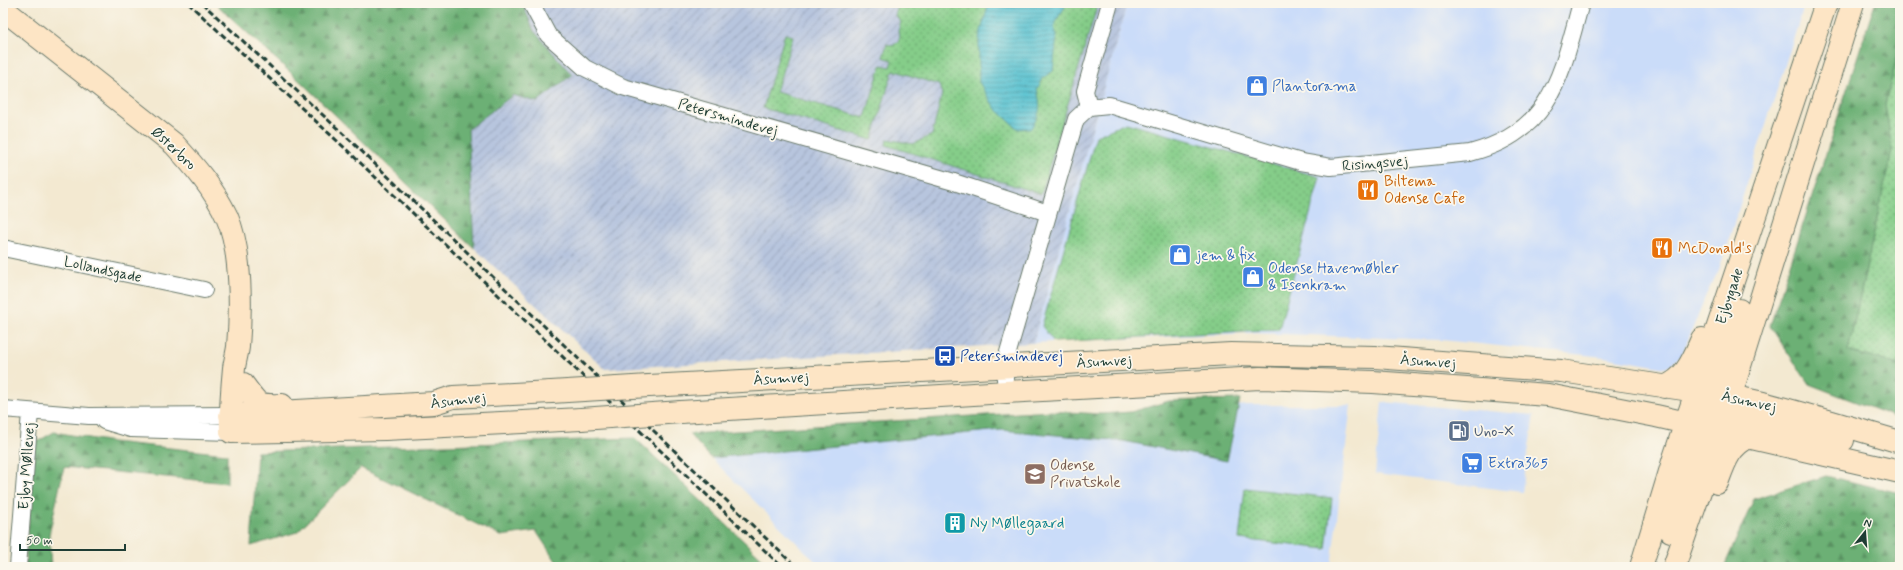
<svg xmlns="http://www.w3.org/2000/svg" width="1903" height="570" font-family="Mynerve,sans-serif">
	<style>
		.built { fill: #cadcf9 }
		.industrial { fill: url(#industrial-furrows) }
		.grass { fill: url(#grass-dots); stroke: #52855e }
		.forest { fill: url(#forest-firs); stroke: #467654 }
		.water { fill: url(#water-rules); stroke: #3a7f82 }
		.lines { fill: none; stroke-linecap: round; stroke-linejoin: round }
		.street-casing { stroke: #69796b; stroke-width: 18 }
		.secondary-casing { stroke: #69796b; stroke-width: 24 }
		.street { stroke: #fff; stroke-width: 16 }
		.secondary { stroke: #fde5c5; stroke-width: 22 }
		.rail { stroke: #1f3d34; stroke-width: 3; stroke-dasharray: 6 3; stroke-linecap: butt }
		.secondary-bridge-casing { stroke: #69796b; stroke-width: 24; stroke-linecap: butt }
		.secondary-bridge { stroke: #fde5c5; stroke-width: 22 }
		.labels { text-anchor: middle; stroke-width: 3.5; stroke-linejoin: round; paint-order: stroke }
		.shop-label { font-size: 15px; fill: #366cbe; stroke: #fbf7ec; text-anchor: start }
		.street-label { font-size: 15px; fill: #1f3d34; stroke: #fbf7ec }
		.food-label { font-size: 15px; fill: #c56008; stroke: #fbf7ec; text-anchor: start }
		.transit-label { font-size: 15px; fill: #164399; stroke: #fbf7ec; text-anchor: start }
		.service-label { font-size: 15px; fill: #4e5e75; stroke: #fbf7ec; text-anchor: start }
		.education-label { font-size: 15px; fill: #785e54; stroke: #fbf7ec; text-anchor: start }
		.culture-label { font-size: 15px; fill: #0d838f; stroke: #fbf7ec; text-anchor: start }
	</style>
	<defs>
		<pattern id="industrial-furrows" width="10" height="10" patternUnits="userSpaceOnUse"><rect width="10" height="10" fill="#b7c5de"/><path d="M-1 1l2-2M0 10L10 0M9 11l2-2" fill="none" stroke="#94a1b5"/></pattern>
		<pattern id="grass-dots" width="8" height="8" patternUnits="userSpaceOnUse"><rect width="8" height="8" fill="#85cd89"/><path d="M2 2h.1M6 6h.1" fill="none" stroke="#6ca871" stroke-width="1.8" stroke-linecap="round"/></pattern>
		<pattern id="forest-firs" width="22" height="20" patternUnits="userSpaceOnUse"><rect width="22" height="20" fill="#6cb075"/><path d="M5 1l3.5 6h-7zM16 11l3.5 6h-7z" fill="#589061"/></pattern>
		<pattern id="water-rules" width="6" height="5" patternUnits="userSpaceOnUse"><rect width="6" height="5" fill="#56c1d0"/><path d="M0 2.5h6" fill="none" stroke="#479eaa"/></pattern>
	</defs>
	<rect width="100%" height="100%" fill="#fbf7ec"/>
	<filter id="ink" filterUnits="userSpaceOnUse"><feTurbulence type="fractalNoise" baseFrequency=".025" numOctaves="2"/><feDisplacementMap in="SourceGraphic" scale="8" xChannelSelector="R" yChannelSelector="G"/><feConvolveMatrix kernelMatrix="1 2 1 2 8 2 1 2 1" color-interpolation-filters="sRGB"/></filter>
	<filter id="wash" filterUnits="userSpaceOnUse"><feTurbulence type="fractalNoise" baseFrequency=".012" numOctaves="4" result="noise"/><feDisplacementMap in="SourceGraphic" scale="16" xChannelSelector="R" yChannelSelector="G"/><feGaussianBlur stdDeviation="0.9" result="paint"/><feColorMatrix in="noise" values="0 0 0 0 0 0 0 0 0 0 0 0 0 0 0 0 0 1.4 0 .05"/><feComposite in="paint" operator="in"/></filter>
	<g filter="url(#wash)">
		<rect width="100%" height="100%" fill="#f3e9d1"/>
		<!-- built -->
		<path class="built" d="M1127,3H1805L1719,270L1706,295L1682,355L1666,368L1604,357L1442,340L1251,333L1033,343Z
			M1382,402L1534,415L1522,492L1375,474Z
			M1245,405H1351L1331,567H821L711,458Z"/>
		<!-- industrial -->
		<path class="industrial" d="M522,3H1127L1033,343L605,369L474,248L468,129L513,95L572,75L534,31Z"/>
		<!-- grass -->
		<path class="grass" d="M898,3H1098L1041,194L886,145L887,139L913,144L932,135L942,94L939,85L893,70L872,140L763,108L785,34L793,36L776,92L865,118L881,65L890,67L892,60L883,57L887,44L892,46L898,42L900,36L898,31L901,22L895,16Z
			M1900,46V365L1848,351L1879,210V201L1881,199L1892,150L1885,104Z
			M1126,123L1320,177L1279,329L1054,342L1042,326L1096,136Z
			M1245,488L1332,498L1326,549L1239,539Z"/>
		<!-- forest -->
		<path class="forest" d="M215,3H522L534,31L572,75L537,102L513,95L468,129L474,248L303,84Z
			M1875,3H1900V46L1885,104L1892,150L1848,351L1900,365V419L1809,384L1770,326Z
			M1240,399L1227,461L1123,441L1001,430L711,458L689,434L1050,411L1101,414L1131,412L1169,401Z
			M54,432L113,442L227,454V483L64,467L49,535L51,567H25L35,443Z
			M635,438L771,567H560L536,531L501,536L361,468L297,532L251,546L257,452Z
			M1826,476L1900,493V543L1894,567H1724L1754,499Z"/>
		<!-- water -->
		<path class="water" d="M989,3H1066L1065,7L1055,22L1054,28L1057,35L1053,71L1044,77L1037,89C1041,107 1041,113 1031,128L1018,129L995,108L979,82V38Z"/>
	</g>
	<g filter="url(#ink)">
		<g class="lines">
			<!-- street casing -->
			<g class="street-casing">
				<path id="street" d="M531,3L548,35L585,68L623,87L954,182L1048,213
					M1089,107L1085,91L1110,3
					M3,248L204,290
					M1006,392L1004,366L1076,119L1089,107L1109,105L1301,162L1331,167L1470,153C1552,132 1561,75 1581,3
					M3,409L89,416L230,415
					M104,421L131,429L231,432
					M18,567L30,412"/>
			</g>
			<!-- secondary casing -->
			<g class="secondary-casing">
				<path id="secondary" d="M3,9L174,144C195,167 214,189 227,217C242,251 241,311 238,347C237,354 235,361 234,368C232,389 230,411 231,432L385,429L581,419
					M243,384C258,404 256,406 282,405
					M649,386L1231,354L1375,357L1561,371L1731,396L1763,403L1832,422L1900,442
					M1664,387C1686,379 1693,359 1702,339
					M1713,408L1714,394L1739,310
					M681,412L1006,392L1260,378L1373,382L1548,395L1656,416L1900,472
					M1710,414L1725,413L1754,418L1843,440
					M230,415L434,403L453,397L551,392
					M1717,483C1724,464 1729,446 1749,437
					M1671,531L1703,426L1704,412
					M1641,567L1675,455L1826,3
					M1674,567L1710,462L1853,3"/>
			</g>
			<!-- street -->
			<use href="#street" class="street"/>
			<!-- secondary -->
			<use href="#secondary" class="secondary"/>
			<!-- rail -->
			<path class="rail" d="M188,3L347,150L782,567
				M202,3L353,143L796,567"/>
			<!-- secondary-bridge casing -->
			<g class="secondary-bridge-casing">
				<path id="secondary-bridge" d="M551,392L649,386
					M581,419L681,412"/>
			</g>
			<!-- secondary-bridge -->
			<use href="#secondary-bridge" class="secondary-bridge"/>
		</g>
	</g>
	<!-- icons -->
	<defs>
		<g id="shop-square" transform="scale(1.15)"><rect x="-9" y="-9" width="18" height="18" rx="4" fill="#3f7fe0" stroke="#fbf7ec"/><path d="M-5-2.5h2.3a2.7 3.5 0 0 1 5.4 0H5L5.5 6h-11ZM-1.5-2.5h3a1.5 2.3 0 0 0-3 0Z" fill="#fff"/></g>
		<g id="restaurant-square" transform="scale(1.15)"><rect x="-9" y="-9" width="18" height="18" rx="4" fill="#e8710a" stroke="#fbf7ec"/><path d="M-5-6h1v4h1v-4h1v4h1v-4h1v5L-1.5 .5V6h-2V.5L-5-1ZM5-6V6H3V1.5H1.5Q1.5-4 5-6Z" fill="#fff"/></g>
		<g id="bus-square" transform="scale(1.15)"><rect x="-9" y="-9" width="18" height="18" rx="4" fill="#1a4fb4" stroke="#fbf7ec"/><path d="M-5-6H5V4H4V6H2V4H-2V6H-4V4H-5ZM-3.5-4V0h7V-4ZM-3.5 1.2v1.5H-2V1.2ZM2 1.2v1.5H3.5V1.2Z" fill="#fff"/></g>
		<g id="fuel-square" transform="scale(1.15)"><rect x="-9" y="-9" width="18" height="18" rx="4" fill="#5c6f8a" stroke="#fbf7ec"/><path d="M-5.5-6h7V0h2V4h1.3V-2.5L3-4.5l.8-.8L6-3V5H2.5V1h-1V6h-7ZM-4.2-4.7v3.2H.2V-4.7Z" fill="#fff"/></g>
		<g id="supermarket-square" transform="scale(1.15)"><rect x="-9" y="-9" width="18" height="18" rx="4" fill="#3f7fe0" stroke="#fbf7ec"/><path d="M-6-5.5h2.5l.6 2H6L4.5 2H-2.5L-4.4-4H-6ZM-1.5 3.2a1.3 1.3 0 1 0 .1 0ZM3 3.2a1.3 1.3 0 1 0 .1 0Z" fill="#fff"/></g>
		<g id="school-square" transform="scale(1.15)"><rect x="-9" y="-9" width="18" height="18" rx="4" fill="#8d6e63" stroke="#fbf7ec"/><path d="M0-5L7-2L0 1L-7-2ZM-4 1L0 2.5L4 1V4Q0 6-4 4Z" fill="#fff"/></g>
		<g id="building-square" transform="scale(1.15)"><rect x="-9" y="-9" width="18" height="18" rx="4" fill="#0f9aa8" stroke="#fbf7ec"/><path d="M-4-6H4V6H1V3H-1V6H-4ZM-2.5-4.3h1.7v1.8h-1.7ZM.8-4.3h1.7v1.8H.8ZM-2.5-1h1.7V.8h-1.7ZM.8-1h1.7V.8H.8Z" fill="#fff"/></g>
	</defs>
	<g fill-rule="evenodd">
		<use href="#shop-square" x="1257" y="86"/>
		<use href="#restaurant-square" x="1368" y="190"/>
		<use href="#restaurant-square" x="1662" y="248"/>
		<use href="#shop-square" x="1180" y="255"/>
		<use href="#shop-square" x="1253" y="277"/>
		<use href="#bus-square" x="945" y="356"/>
		<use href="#fuel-square" x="1459" y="431"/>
		<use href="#supermarket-square" x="1472" y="463"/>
		<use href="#school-square" x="1035" y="474"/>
		<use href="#building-square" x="955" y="523"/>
	</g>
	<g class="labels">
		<!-- shop labels -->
		<g class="shop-label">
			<text x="1272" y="91">Plantorama</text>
			<text x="1196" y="260">jem &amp; fix</text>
			<text x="1268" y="273">Odense Havemøbler<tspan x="1268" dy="17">&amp; Isenkram</tspan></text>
			<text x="1488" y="468">Extra365</text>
		</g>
		<!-- street labels -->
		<g class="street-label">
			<text transform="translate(728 117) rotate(16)" y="5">Petersmindevej</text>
			<text transform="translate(174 148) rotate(43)" y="5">Østerbro</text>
			<text transform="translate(1375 163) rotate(-5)" y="5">Risingsvej</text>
			<text transform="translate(103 269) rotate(12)" y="5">Lollandsgade</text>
			<text transform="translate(1729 296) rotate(-72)" y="5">Ejbygade</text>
			<text transform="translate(1104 361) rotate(-3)" y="5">Åsumvej</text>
			<text transform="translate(1428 361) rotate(4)" y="5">Åsumvej</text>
			<text transform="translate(781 378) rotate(-3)" y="5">Åsumvej</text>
			<text transform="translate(458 400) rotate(-7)" y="5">Åsumvej</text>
			<text transform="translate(1749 401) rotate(12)" y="5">Åsumvej</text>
			<text transform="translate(26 466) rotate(-86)" y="5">Ejby Møllevej</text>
		</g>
		<!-- food labels -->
		<g class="food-label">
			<text x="1384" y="186">Biltema<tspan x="1384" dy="17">Odense Cafe</tspan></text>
			<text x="1678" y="253">McDonald's</text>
		</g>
		<!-- transit labels -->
		<g class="transit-label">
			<text x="960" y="361">Petersmindevej</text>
		</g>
		<!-- service labels -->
		<g class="service-label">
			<text x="1474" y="436">Uno-X</text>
		</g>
		<!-- education labels -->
		<g class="education-label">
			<text x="1050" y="470">Odense<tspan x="1050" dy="17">Privatskole</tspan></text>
		</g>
		<!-- culture labels -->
		<g class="culture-label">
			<text x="970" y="528">Ny Møllegaard</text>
		</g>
	</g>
	<!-- margin -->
	<rect width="1903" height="570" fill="none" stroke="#fbf7ec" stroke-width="16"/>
	<!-- north arrow -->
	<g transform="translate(1865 532) rotate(17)" stroke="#fbf7ec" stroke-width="3" paint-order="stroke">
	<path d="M0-3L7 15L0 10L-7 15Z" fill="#1f3d34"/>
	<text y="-6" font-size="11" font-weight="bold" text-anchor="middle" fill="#1f3d34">N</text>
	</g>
	<!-- scale -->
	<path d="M20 544v6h105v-6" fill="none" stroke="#1f3d34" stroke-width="2"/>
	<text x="26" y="544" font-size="12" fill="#1f3d34" stroke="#fbf7ec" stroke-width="3" paint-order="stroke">50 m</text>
</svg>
